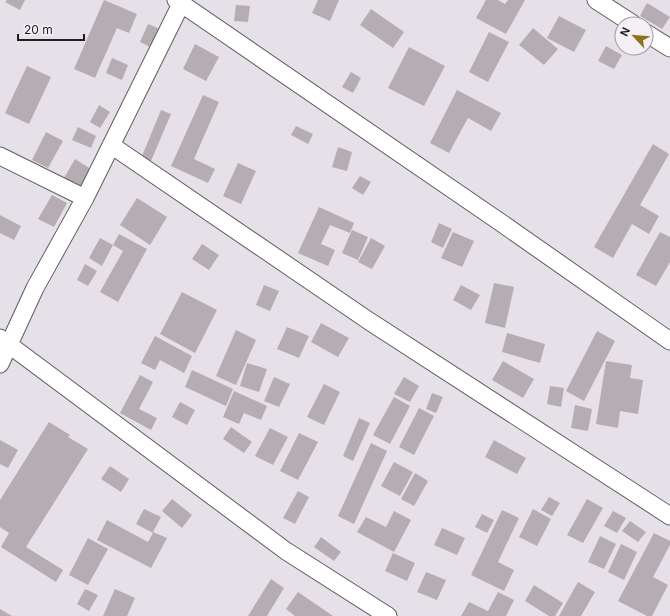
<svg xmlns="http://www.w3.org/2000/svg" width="670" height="616" font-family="Inter,sans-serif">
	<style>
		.building { fill: #b5adb1 }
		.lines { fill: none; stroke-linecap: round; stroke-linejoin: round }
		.minor-casing { stroke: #5f5b60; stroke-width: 19 }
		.minor { stroke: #fff; stroke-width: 17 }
	</style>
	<rect width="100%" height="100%" fill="#e6e1e8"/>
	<!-- building -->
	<path class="building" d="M7,0H25L20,10L5,2Z
		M104,0L137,14L129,33L117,28L95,78L74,69Z
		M318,0H339L330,21L312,13Z
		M486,0H498L505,4L508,0H525L506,34L476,18Z
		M647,3L670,17L662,29L640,16Z
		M236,5L250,6L248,22L234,21Z
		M371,9L404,32L393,48L360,25Z
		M559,16L586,30L574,52L547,38Z
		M148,24L160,29L152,48L140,42Z
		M533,28L558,49L544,65L519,45Z
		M489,32L509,42L488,82L469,72Z
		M195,44L219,57L206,81L183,69Z
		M606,46L622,55L614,69L598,61Z
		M409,47L445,66L424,106L388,88Z
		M112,58L128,65L122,80L106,73Z
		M27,66L51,77L29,124L5,113Z
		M351,72L361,78L353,93L342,87Z
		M457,90L501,113L491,131L468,118L449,153L430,143Z
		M203,95L219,102L194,159L215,169L208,183L171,166Z
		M99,105L110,112L100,128L90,122Z
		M161,110L171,114L151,161L142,156Z
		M296,126L313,134L308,144L291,135Z
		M78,127L96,136L91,148L72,140Z
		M46,132L63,141L48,168L32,160Z
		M653,144L669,154L640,205L659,216L649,234L632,224L613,258L594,247Z
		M338,147L352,152L347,171L332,167Z
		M75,159L91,169L80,188L64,178Z
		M238,163L256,171L241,204L223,196Z
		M360,176L371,182L363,195L352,188Z
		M52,195L67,203L54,227L38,219Z
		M137,198L167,217L150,245L120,225Z
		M319,207L354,223L350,233L330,225L321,244L335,250L328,266L298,253Z
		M0,215L21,226L14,240L0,233Z
		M439,223L452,229L443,248L431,242Z
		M352,230L368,237L358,260L342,253Z
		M453,232L474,241L462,267L441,258Z
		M660,232L670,237V262L656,286L636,275Z
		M119,234L147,249L118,302L100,292L123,251L113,245Z
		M100,238L113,245L102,266L89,258Z
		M371,238L385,246L372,269L358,262Z
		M202,244L219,255L209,270L192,259Z
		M85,264L97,271L88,286L77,280Z
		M494,283L514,287L505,328L485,323Z
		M264,285L279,291L270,311L256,305Z
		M461,285L480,295L471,310L453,300Z
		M182,292L217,310L195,353L160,334Z
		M321,323L349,338L338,357L311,342Z
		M287,327L309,336L299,358L277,349Z
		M236,330L256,340L236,385L216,376Z
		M597,331L615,341L584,401L566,391Z
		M507,333L545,344L540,363L502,352Z
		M155,336L192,356L184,373L160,360L155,370L141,363Z
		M503,361L534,379L523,398L492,380Z
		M606,361L632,365L630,378L643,380L638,414L620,411L618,428L596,424Z
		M247,363L267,369L259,392L240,386Z
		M192,370L233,389L226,406L185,387Z
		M140,375L153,382L139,409L157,418L151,430L120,413Z
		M274,377L290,384L279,407L264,401Z
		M404,377L419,386L410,402L394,394Z
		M324,384L340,392L324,425L307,417Z
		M550,386L564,388L561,407L547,404Z
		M234,391L267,406L261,420L244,413L239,424L223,417Z
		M432,393L443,397L436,413L426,409Z
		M394,397L410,406L390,444L373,435Z
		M180,402L195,410L187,425L172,417Z
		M575,405L592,409L588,431L571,428Z
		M419,408L434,416L414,455L399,447Z
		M359,418L370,423L353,461L343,456Z
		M49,422L70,435L68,437L88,449L26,547L63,570L56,582L1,547L9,533L0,527V500Z
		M231,427L252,442L244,453L223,439Z
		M270,428L288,437L273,465L255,456Z
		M299,433L318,442L298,480L280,471Z
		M0,440L18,450L8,468L0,464Z
		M494,440L526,458L517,474L485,457Z
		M371,443L387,451L354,524L338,516Z
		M394,462L413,472L400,496L381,486Z
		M110,466L129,479L121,492L101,479Z
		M415,473L428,481L414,506L401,499Z
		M298,491L309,497L295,524L283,518Z
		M549,497L560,503L552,516L541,510Z
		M172,499L192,515L182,528L162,511Z
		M587,499L603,508L583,543L567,535Z
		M144,509L161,517L153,532L167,538L151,568L97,540L107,520L148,542L153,533L136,524Z
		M533,509L551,519L537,546L519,537Z
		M502,510L519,518L498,562L514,570L504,591L471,575Z
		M394,511L411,520L394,552L357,532L366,517L386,527Z
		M613,511L626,518L617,533L604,526Z
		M482,514L494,520L487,533L475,527Z
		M630,521L646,532L638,542L622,531Z
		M442,528L465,538L457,555L434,545Z
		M654,533L670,541V545L653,577L668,585L652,616H647L618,601Z
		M600,536L616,544L604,569L588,562Z
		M321,537L341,552L334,561L314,547Z
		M88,538L108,549L88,585L69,575Z
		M621,544L637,552L624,580L608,572Z
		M393,553L415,563L407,581L385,571Z
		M426,572L446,580L437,600L417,592Z
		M271,579L284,588L267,616H248Z
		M578,582L595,592L581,616H559Z
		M534,585L563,603L555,616H549L525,601Z
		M85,589L98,595L89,611L77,604Z
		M115,589L135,598L127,616H103Z
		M298,592L333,616H295L286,609Z
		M498,592L514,600L506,616H461L469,602L488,611Z
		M0,609L12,616H0Z"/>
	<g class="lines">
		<!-- minor casing -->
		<g class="minor-casing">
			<path id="minor" d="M176,0L500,222L670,341
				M596,0L633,24
				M646,33L670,48
				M111,145L369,321L670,516
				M0,156L85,198
				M0,338L286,551L388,616
				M0,364L35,288L85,198L183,0"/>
		</g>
		<!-- minor -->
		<use href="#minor" class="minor"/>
	</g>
	<!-- north arrow -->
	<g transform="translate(634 36) rotate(296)"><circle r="19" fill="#f4eff5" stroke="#9f9ba0"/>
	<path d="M0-3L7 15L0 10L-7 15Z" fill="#8d7418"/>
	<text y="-6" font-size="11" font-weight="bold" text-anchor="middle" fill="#1f1d20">N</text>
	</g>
	<!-- scale -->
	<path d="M18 34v6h66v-6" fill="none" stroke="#1f1d20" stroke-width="2"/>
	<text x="24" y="34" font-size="12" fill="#1f1d20" stroke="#f4eff5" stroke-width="3" paint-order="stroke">20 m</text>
</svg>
